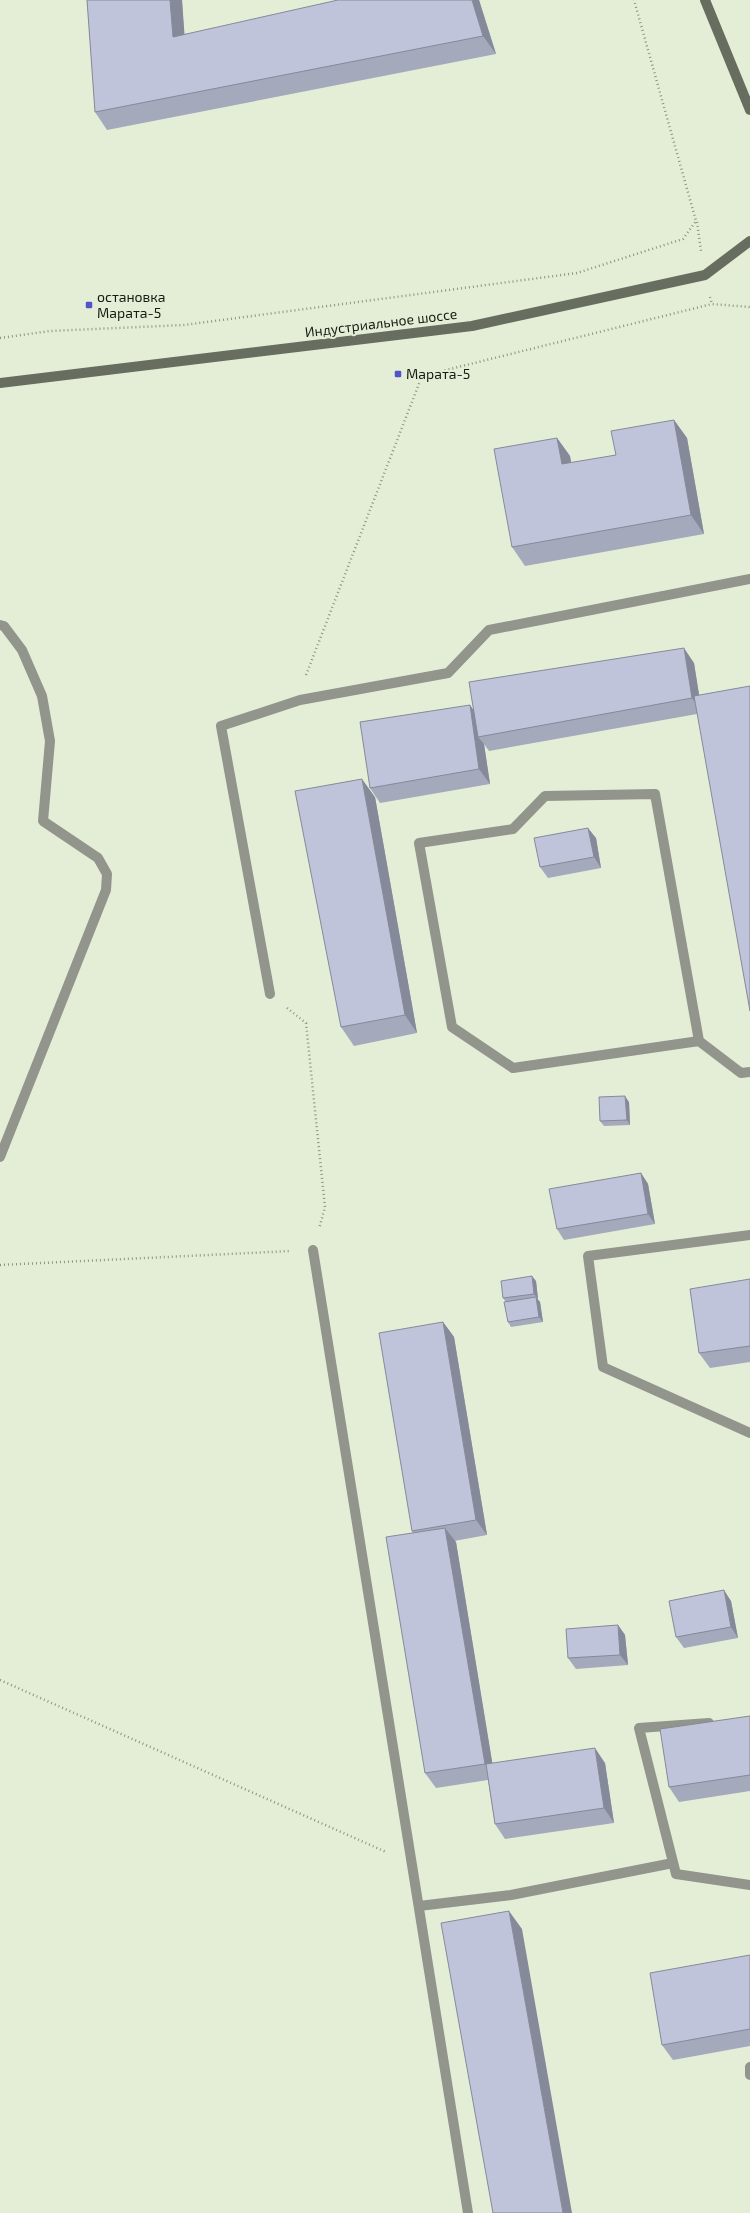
<svg xmlns="http://www.w3.org/2000/svg" width="750" height="2213" font-family="'Exo 2',sans-serif">
	<style>
		.lines { fill: none; stroke-linecap: round; stroke-linejoin: round }
		.path { stroke: #8c9382; stroke-width: 2.5; stroke-dasharray: 1 3; stroke-linecap: butt }
		.service { stroke: #91958c; stroke-width: 10 }
		.secondary { stroke: #676d5f; stroke-width: 10 }
		.wall { fill: #a4a9bc }
		.shaded-wall { fill: #868999 }
		.building { fill: #bfc4db; stroke: #868999 }
		.poi-dot { fill: #5253ca; stroke: #e4eed7; stroke-width: 1.5 }
		.labels { text-anchor: middle; stroke-width: 4; stroke-linejoin: round; paint-order: stroke }
		.poi-label { font-size: 14px; fill: #171b12; stroke: #e4eed7; text-anchor: start }
		.street-label { font-size: 14px; fill: #171b12; stroke: #e4eed7 }
	</style>
	<rect width="100%" height="100%" fill="#e4eed7"/>
	<g class="lines">
		<!-- path -->
		<path class="path" d="M697,222L701,251
			M710,297L712,304L750,307
			M0,338L50,331L184,325L577,273L683,239L696,221L634,0
			M306,675L422,376L712,304
			M287,1008L306,1023L325,1207L319,1229
			M0,1265L291,1251
			M0,1680L386,1852"/>
		<!-- service -->
		<path class="service" d="M0,625L4,626L22,650L42,696L50,741L43,821L98,858L107,874L106,890L0,1157
			M270,994L221,726L300,700L448,673L489,630L750,579
			M699,1041L513,1068L452,1027L419,843L513,829L545,796L655,794L699,1041L741,1073L750,1072
			M750,1235L588,1256L603,1367L750,1433
			M313,1250L468,2213
			M709,1723L639,1728L676,1874L750,1885
			M419,1906L511,1895L673,1863
			M750,2067V2075"/>
		<!-- secondary -->
		<path class="secondary" d="M705,0L750,110
			M0,383L472,326L705,275L750,241"/>
	</g>
	<!-- wall -->
	<path class="wall" d="M87,0H182L184,34L479,0L496,54L107,130L95,112Z
		M674,420L687,438L704,534L525,566L512,547L557,438L570,456L571,463L616,455Z
		M694,663L699,695L697,714L489,751L484,744L490,784L380,803L370,788L470,705L474,711Z
		M375,797L417,1033L354,1046L341,1027Z
		M596,838L601,868L548,878L540,867Z
		M629,1102L630,1125L604,1126L600,1121Z
		M641,1173L648,1184L655,1224L564,1240L557,1229Z
		M750,1279V1362L710,1368L699,1353Z
		M536,1281L538,1299H537L540,1302L543,1322L511,1327L508,1322L506,1302L503,1298Z
		M443,1322L454,1337L487,1535L454,1541L456,1542L492,1763H605L614,1823L505,1839L495,1824L488,1780L436,1788L425,1773L413,1533L412,1531Z
		M731,1601L738,1638L684,1648L676,1637Z
		M618,1625L625,1635L628,1665L576,1669L568,1658Z
		M750,1716V1791L679,1802L669,1787Z
		M750,1955V2046L673,2060L662,2045Z"/>
	<!-- shaded-wall -->
	<path class="shaded-wall" d="M170,0H182L186,55L173,37Z
		M472,0H479L496,54L483,36Z
		M674,420L687,438L704,534L691,515Z
		M557,438L570,456L575,483L562,464Z
		M684,648L694,663L702,713L692,698Z
		M470,705L480,720L478,737L484,744L490,784L479,769Z
		M362,779L375,797L417,1033L405,1015Z
		M588,828L596,838L601,868L594,857Z
		M625,1096L629,1102L630,1125L627,1120Z
		M641,1173L648,1184L655,1224L648,1214Z
		M532,1276L536,1281L538,1299L534,1294Z
		M536,1297L540,1302L543,1322L539,1317Z
		M443,1322L454,1337L487,1535L476,1520Z
		M445,1528L456,1542L495,1779L485,1764Z
		M724,1590L731,1601L738,1638L731,1627Z
		M618,1625L625,1635L628,1665L620,1655Z
		M595,1748L605,1763L614,1823L604,1808Z
		M509,1911L522,1929L572,2213H563Z"/>
	<!-- building -->
	<path class="building" d="M87,0H170L173,37L338,0H472L483,36L95,112Z
		M674,420L691,515L512,547L494,449L557,438L562,464L616,455L611,431Z
		M684,648L692,698L478,737L469,682Z
		M750,686V1011L694,696Z
		M470,705L479,769L370,788L360,722Z
		M362,779L405,1015L341,1027L295,791Z
		M588,828L594,857L540,867L534,838Z
		M625,1096L627,1120L600,1121L599,1097Z
		M641,1173L648,1214L557,1229L549,1189Z
		M532,1276L534,1294L503,1298L501,1281Z
		M750,1279V1346L699,1353L690,1289Z
		M536,1297L539,1317L508,1322L504,1302Z
		M443,1322L476,1520L412,1531L379,1333Z
		M445,1528L485,1764L425,1773L386,1537Z
		M724,1590L731,1627L676,1637L669,1601Z
		M618,1625L620,1655L568,1658L566,1629Z
		M750,1716V1775L669,1787L660,1729Z
		M595,1748L604,1808L495,1824L486,1764Z
		M509,1911L563,2213H493L441,1923Z
		M750,1955V2029L662,2045L650,1973Z"/>
	<!-- markers -->
	<g class="poi-dot">
		<rect x="85" y="301" width="8" height="8" rx="2"/>
		<rect x="394" y="370" width="8" height="8" rx="2"/>
	</g>
	<g class="labels">
		<!-- poi labels -->
		<g class="poi-label">
			<text x="97" y="302">остановка<tspan x="97" dy="16">Марата-5</tspan></text>
			<text x="406" y="379">Марата-5</text>
		</g>
		<!-- street labels -->
		<g class="street-label">
			<text transform="translate(381 323) rotate(-7)" y="5">Индустриальное шоссе</text>
		</g>
	</g>
</svg>
